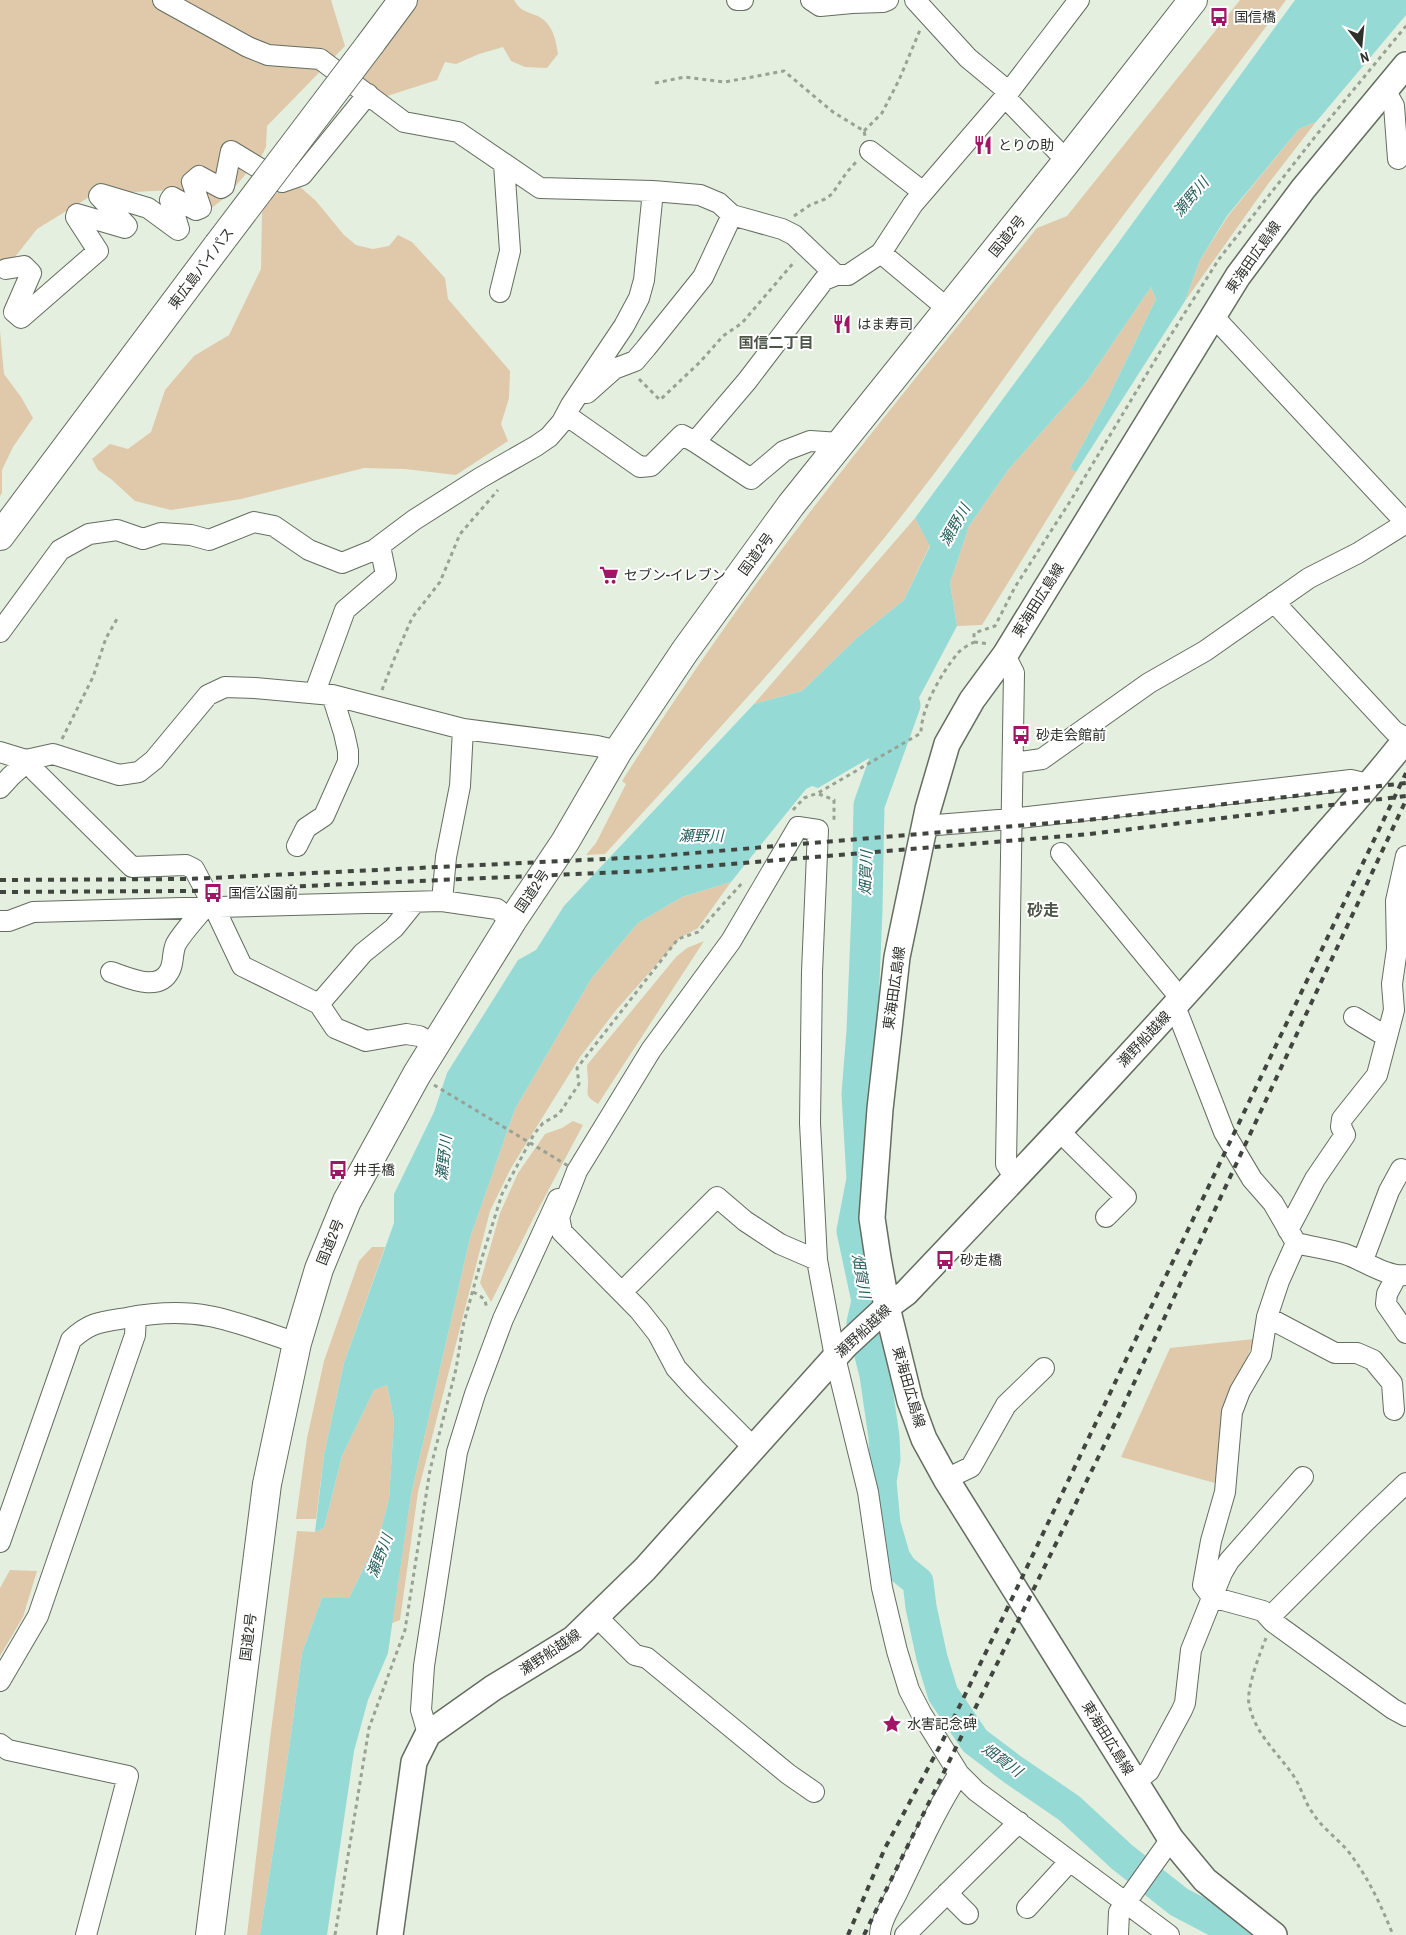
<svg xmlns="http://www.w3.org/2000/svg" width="1406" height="1935" font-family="'Archivo Narrow','Noto Sans JP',sans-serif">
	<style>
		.green { fill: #dfc9aa }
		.water { fill: #96dad6 }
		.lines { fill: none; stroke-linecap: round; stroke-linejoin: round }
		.river { stroke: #96dad6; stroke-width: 31 }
		.minor-casing { stroke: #646d5f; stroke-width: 22 }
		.major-casing { stroke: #646d5f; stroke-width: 28 }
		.highway-casing { stroke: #646d5f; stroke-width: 30 }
		.path { stroke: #99a195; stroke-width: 3; stroke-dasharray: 4 4; stroke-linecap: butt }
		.minor { stroke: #fff; stroke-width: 20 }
		.major { stroke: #fff; stroke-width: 25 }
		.highway { stroke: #fff; stroke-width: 28 }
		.rail { stroke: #41453f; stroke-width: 4; stroke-dasharray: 6 6; stroke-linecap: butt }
		.highway-bridge-casing { stroke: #646d5f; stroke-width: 30; stroke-linecap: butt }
		.path-bridge { stroke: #99a195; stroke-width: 3; stroke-dasharray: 4 4; stroke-linecap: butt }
		.highway-bridge { stroke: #fff; stroke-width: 28 }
		.labels { text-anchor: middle; stroke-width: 4; stroke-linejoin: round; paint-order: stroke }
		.poi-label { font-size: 14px; fill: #2d302b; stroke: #fff; text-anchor: start }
		.street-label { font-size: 14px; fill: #2d302b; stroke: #fff }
		.water-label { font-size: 15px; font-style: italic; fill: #275f5d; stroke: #fff }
		.neighbourhood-label { font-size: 15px; font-weight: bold; fill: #4c5548; stroke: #fff }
		.quarter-label { font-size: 16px; font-weight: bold; fill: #4c5548; stroke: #fff }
	</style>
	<rect width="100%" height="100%" fill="#e4efdf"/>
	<!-- green -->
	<path class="green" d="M0,0H331L345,46L267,126L266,147L262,155L228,195L208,211L173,190L94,194L37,229L0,276Z
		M418,0H514C522,15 533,11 544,20C554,29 556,42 558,54L547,68L525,67L511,61L503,47L479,54L456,64L445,62L437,80L387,96L360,80L381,45Z
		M1240,0H1286C1226,81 1164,161 1104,241C1030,339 962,441 885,537C796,646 700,750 605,854L586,855L596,843L626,784L622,781C668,709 716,638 767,569C853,453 946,341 1037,228L1067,216Z
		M1316,122L1268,184L1185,301L1200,260L1228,216L1299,129Z
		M299,186L316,201L344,235L356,245L373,249L389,246L398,235L412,242L445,278L448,299L510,371L509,398L501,424L508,441L456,475L405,469L364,468L241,499L171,510L135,501L111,479L98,470L92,459L110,444L128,449L151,432L165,390L194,356L229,335L261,269L262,213L267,200L284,188Z
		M1151,287L1156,299L1109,396L1070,468L1076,472L982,625L957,626L950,583L969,526L1008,470L1087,381Z
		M0,331L4,374L21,397L33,418L13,447L2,470V493L0,496Z
		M915,518L930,545L904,600L858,637L802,691L754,704Z
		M731,882L698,928L680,938L617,1009L580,1057L511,1168L490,1211L418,1492L400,1620L392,1623L411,1495L470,1238L515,1109L591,979L638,923L682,897Z
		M704,941L598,1104C584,1095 588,1096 588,1081C588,1076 587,1070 587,1065L676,957L687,948Z
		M573,1121L583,1125L534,1217L491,1302L480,1283L500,1213L518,1173L545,1134L562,1128Z
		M372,1247H385L344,1363L324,1455L316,1519H296L307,1438L324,1361L359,1261Z
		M1254,1339L1244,1366L1221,1470L1215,1483L1121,1457L1170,1348Z
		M387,1385L394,1420L389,1499L379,1537L349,1598H322L302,1653L289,1749L260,1935H247L270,1739L297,1531L315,1532L324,1528L342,1456L374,1390Z
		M10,1570L37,1571L23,1617L0,1656V1588Z"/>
	<!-- water -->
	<path class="water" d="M1295,0H1406V15L1316,122L1299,129L1227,216L1200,260L1185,301L1076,472L1070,468L1109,396L1156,299L1151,287L1087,381L1008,470L969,526L950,583L957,626L895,743L818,788L812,786L806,789L731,882L682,897L638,923L591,979L515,1109L470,1238L411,1495L388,1653L368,1700L354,1751L327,1935H260L289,1749L302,1653L322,1598H349L379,1537L389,1499L394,1420L387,1385L374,1390L342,1456L324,1528L315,1532L324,1455L344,1363L394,1223V1194L434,1112L447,1073L518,960L536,950L564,906L754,704L802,691L858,637L904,600L930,546L915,518L1116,246Z"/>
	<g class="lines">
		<!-- river -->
		<path class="river" d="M905,705L869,805L867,910L862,1031L857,1094L862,1179L852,1231L867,1301L862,1323L875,1375L884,1437L885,1459L881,1481L885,1524L895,1558L902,1569L918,1582L921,1607L932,1658L943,1694L975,1741L1012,1769L1069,1808L1122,1857L1179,1902L1242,1935"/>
		<!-- minor casing -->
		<g class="minor-casing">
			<path id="minor" d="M163,0L248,47L268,55L320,59L404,122L458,132L540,188L653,191L700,195L719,203L732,215L782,229L794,235L836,275H848L881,253L913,204L1005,97L1079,0
				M737,0H743
				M811,0L820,6L852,3L883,2L888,0
				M915,0L968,58L1009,92
				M1385,90L1394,106L1398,159
				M1005,97L1067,161
				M870,151L923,192
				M881,253L948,309
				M6,269L24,266L31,273L14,312L21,318L98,251L76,217L77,214L125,228L127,226L99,196L101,194L148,208L178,230L179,229L170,200L172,197L196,210L201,208L192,182L199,176L221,188L224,186L231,151L282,182L302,175L368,94
				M500,292L510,251L504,164
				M1213,316L1406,523
				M587,393L614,369L635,361L646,348L703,277L732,215
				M566,415L640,467L651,466L682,435L695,442L747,381L824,280L836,275
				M695,442L751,479L784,451L810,441L840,443
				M1274,602L1394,731L1406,738
				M0,632L60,550L89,534L117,530L143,539L161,533L191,535L209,540L254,522L274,526L309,550L342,563L374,550L414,520L480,478L536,446L549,437L562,422L571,405L624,326L639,298L644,280L653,191
				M1005,655L1014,673L1006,1164L1015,1178
				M315,692L345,610L386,575L380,546
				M0,752L26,760L53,754L119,775L139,772L154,760L208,695L225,687L255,688L332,695L463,729L597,746L618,751
				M26,760L36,772L132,867L186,865L194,869L214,907L242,966L319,1004L335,1028L366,1041L406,1034L419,1036L436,1045
				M1013,763L1042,759L1149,683L1205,651L1309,578L1358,553L1406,523
				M0,788L11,776L27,762
				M924,826L1011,819L1351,780L1368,784
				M297,846L306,828L324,816L348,762V751L344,733L332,695
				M1061,853L1181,999
				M442,901L446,857L460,786L463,729
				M0,921H9L33,912L442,901L497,909L512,921
				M111,972C129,978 159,993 170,970C174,962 172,952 176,944C182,933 197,917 205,907
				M319,1004L363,953L394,928L415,902
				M1175,1006L1224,1132L1252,1179L1273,1203L1296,1243L1279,1281L1267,1317L1261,1355L1240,1391L1232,1412L1225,1492L1211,1541L1203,1585L1212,1597L1263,1611L1273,1622L1393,1709L1406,1716
				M1354,1017L1387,1037
				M1059,1131L1126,1197L1106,1217
				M1288,1230L1315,1179L1345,1135L1341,1127L1342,1119L1377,1075L1394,1010L1392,984L1397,949L1396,901L1406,856
				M1296,1243C1312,1247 1329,1249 1345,1254C1363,1260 1388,1278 1406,1275
				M1363,1260L1389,1191L1401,1169
				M1396,1277L1387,1294L1386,1304L1406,1333
				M622,1292L717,1197L745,1221L780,1244L817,1260
				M1267,1317L1335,1353H1357L1373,1360L1392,1383L1394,1410
				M754,1448L695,1389L676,1368L658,1334L639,1310L562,1232L559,1217L577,1171L651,1050L731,941L798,827L818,830L812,972L810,1123L817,1260L835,1357L868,1492L882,1588L897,1651L909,1690L921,1713L959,1774L976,1791L1169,1935
				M946,1479L971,1467L1006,1405L1044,1368
				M0,1542L71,1340C90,1322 101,1322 126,1318C153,1313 182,1311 209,1316C237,1321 269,1334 297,1343
				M597,1617L635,1655L647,1658L788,1774L814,1792
				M1270,1617L1367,1520L1406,1483
				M0,1681L38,1616L135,1335L136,1316
				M428,1734L421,1710L424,1666L457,1452L475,1394L503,1319L558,1199
				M0,1744L8,1750L128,1776L86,1935
				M1136,1781L1149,1771L1182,1710L1185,1703L1191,1650L1222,1573L1229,1561L1303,1477
				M947,1893L968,1914
				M1027,1908L1070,1861
				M880,1935C880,1920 893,1903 899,1889C918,1850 935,1811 959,1774
				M905,1935L1019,1822
				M1118,1935L1119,1912L1171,1839"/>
		</g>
		<!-- major casing -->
		<g class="major-casing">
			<path id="major" d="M390,1935L414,1762L428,1734L493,1688L573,1639L645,1569L846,1345L887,1307L906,1293C1039,1153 1172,1013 1298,866C1334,824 1372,783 1406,739
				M1274,1935L1205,1880L1171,1839L946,1479L924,1439L910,1401L887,1307L878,1258L872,1218L880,1109L897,957L928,809L947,744L972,700L1005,655L1238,276L1303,189L1406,65"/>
		</g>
		<!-- highway casing -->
		<g class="highway-casing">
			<path id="highway" d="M371,43L403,0
				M0,536L218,245
				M210,1935L267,1484L297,1343L319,1269L347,1201L417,1074L512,921L565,842L618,751L685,651L791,505L1067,161L1193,0"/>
		</g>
		<!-- path -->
		<path class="path" d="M655,83L685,77L725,82L784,71L833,112L864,131L865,136
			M864,131L882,113L899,80L920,30
			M794,216L810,205L825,199L832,194L847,172L856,162
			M639,379L660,400L700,362L723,336L742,323L795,261
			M974,642L989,644
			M382,690L395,657L412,618L440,582L460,534L498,490
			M62,739L93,677L106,638L117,619
			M819,794L834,800V820
			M793,810L804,798L818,793L921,733C921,708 942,672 958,653C962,648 969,645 974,642V633L995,626L1015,587L1071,500L1160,352L1219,259L1318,133L1406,26
			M473,1292C481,1296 487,1299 486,1309
			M1266,1638C1260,1653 1246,1689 1249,1704C1255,1734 1277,1752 1293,1775C1301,1786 1304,1801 1312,1812C1321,1827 1337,1838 1348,1851C1368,1877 1381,1905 1393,1935
			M335,1935L369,1728L405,1630L430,1470L456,1369L463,1326L481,1261L502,1194L534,1134L543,1123L559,1114L579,1084L577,1068L678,939L698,932L743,882"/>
		<!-- minor -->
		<use href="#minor" class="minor"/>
		<!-- major -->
		<use href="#major" class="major"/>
		<!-- highway -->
		<use href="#highway" class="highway"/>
		<!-- rail -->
		<path class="rail" d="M0,880L189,879L646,857L1088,820L1406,783
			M0,892L190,891L646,871L1090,834L1406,796
			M848,1935L885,1848L941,1744L1007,1609L1406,773
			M864,1935L1120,1413L1406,800"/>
		<!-- highway-bridge casing -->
		<g class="highway-bridge-casing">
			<path id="highway-bridge" d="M218,245L371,43"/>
		</g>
		<!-- path-bridge -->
		<path class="path-bridge" d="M434,1085L570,1167"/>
		<!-- highway-bridge -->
		<use href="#highway-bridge" class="highway-bridge"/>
	</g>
	<!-- icons -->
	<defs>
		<g id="bus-bare" transform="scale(1.5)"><path d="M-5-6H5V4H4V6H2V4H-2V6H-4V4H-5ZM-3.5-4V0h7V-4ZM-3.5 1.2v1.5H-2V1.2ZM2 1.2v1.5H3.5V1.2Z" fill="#9e1665" stroke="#fff" stroke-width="2.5" paint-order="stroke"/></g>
		<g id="restaurant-bare" transform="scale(1.5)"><path d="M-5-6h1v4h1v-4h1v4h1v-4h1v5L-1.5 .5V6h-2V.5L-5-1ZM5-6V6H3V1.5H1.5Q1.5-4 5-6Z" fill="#9e1665" stroke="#fff" stroke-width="2.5" paint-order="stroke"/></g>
		<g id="supermarket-bare" transform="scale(1.5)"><path d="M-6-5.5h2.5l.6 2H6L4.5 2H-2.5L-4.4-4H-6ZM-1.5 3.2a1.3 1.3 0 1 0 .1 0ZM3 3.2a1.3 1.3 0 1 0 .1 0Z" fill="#9e1665" stroke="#fff" stroke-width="2.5" paint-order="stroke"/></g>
		<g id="sight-bare" transform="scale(1.5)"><path d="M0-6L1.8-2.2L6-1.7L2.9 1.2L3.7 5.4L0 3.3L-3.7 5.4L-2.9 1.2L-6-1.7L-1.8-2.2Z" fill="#9e1665" stroke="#fff" stroke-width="2.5" paint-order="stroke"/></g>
	</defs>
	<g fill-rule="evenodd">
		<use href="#bus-bare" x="1219" y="17"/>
		<use href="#restaurant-bare" x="983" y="145"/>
		<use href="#restaurant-bare" x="842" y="324"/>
		<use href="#supermarket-bare" x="609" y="575"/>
		<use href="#bus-bare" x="1021" y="735"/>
		<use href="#bus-bare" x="213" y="893"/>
		<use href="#bus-bare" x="338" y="1170"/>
		<use href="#bus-bare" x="945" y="1260"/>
		<use href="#sight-bare" x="892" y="1724"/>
	</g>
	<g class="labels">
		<!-- poi labels -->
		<g class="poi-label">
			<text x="1234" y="22">国信橋</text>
			<text x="998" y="150">とりの助</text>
			<text x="857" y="329">はま寿司</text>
			<text x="624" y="580">セブン-イレブン</text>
			<text x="1036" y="740">砂走会館前</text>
			<text x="228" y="898">国信公園前</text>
			<text x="353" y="1175">井手橋</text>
			<text x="960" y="1265">砂走橋</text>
			<text x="907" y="1729">水害記念碑</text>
		</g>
		<!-- street labels -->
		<g class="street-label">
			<text transform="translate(1007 236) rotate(-51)" y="5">国道2号</text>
			<text transform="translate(1253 257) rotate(-55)" y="5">東海田広島線</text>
			<text transform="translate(201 268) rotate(-53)" y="5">東広島バイパス</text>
			<text transform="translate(756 554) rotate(-54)" y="5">国道2号</text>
			<text transform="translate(1038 600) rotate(-58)" y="5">東海田広島線</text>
			<text transform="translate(532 891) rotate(-56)" y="5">国道2号</text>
			<text transform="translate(894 988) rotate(-82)" y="5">東海田広島線</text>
			<text transform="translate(1144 1039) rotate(-47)" y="5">瀬野船越線</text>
			<text transform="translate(330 1242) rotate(-68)" y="5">国道2号</text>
			<text transform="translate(863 1331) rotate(-43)" y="5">瀬野船越線</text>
			<text transform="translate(909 1387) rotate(74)" y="5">東海田広島線</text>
			<text transform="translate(248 1637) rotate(-83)" y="5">国道2号</text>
			<text transform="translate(550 1652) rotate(-34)" y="5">瀬野船越線</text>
			<text transform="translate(1108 1738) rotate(58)" y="5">東海田広島線</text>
		</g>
		<!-- water labels -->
		<g class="water-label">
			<text transform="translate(1191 197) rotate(-50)" y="5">瀬野川</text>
			<text transform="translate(955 525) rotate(-60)" y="5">瀬野川</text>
			<text x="701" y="841">瀬野川</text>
			<text transform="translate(866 873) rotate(-88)" y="5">畑賀川</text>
			<text transform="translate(444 1158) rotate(-84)" y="5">瀬野川</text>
			<text transform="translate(861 1276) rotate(80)" y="5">畑賀川</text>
			<text transform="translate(380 1556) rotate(-69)" y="5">瀬野川</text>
			<text transform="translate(1002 1760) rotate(36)" y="5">畑賀川</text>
		</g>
		<!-- neighbourhood labels -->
		<g class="neighbourhood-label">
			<text x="776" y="348">国信二丁目</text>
		</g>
		<!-- quarter labels -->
		<g class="quarter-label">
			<text x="1043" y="916">砂走</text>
		</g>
	</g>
	<!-- north arrow -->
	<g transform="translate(1361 45) rotate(164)" stroke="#ffffff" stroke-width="4" paint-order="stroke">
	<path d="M0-4L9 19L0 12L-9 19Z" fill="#2d302b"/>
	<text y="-8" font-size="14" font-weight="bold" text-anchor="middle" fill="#2d302b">N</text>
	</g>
</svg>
